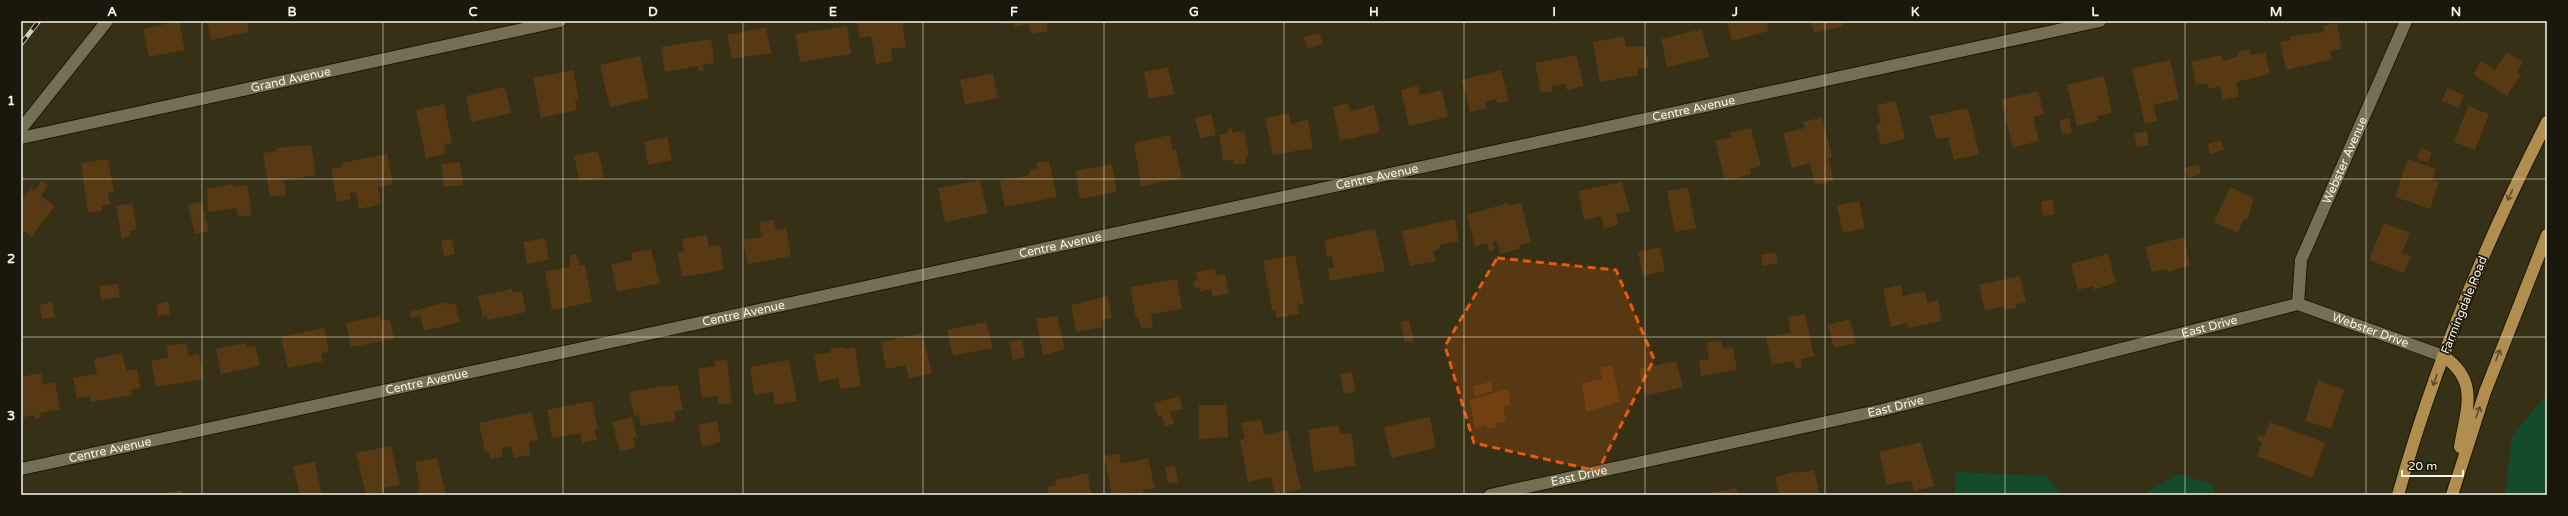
<svg xmlns="http://www.w3.org/2000/svg" width="2568" height="516" font-family="'Varela Round',sans-serif">
	<style>
		.green { fill: #154b2a }
		.building { fill: #573a13 }
		.lines { fill: none; stroke-linecap: round; stroke-linejoin: round }
		.minor-casing { stroke: #1d1801; stroke-width: 14 }
		.major-casing { stroke: #1d1801; stroke-width: 14 }
		.minor { stroke: #756f54; stroke-width: 12 }
		.major { stroke: #b08e50; stroke-width: 12 }
		.rail-casing { stroke: #d3d0be; stroke-width: 4.5 }
		.rail { stroke: #1a180d; stroke-width: 3; stroke-dasharray: 9; stroke-linecap: butt }
		.oneway { stroke: #5e4d2b }
		.marked { fill: #e8590c; fill-opacity: 0.2; stroke: #e8590c; stroke-width: 3; stroke-dasharray: 8 5; stroke-linejoin: round }
		.grid { fill: none; stroke: #f8f5e5; stroke-width: 1; stroke-opacity: 0.55 }
		.labels { text-anchor: middle; stroke-width: 3.5; stroke-linejoin: round; paint-order: stroke }
		.street-label { font-size: 12px; fill: #f8f5e5; stroke: #1a180d }
		.neatline { fill: none; stroke: #f8f5e5; stroke-width: 1.5 }
		.grid-label { font-size: 13px; text-anchor: middle; font-weight: bold; fill: #f8f5e5 }
	</style>
	<rect width="100%" height="100%" fill="#353016"/>
	<!-- green -->
	<path class="green" d="M2547,394V495H2505L2512,436Z
		M1955,472L2046,476L2063,495H1955Z
		M2179,474L2215,485L2212,495H2141Z"/>
	<!-- building -->
	<path class="building" d="M179,21L185,50L149,57L143,29Z
		M207,21H247L249,32L211,40Z
		M857,21H902L906,47L891,49L893,61L876,64L871,36L860,38Z
		M1003,21H1046L1048,31L1031,34L1029,24L1015,27L1014,22L1004,24Z
		M1726,21H1766L1769,31L1732,41Z
		M1811,21H1842L1843,26L1814,33Z
		M2337,23L2342,49L2330,51L2332,59L2286,70L2280,42L2291,40L2290,36L2324,32L2323,26Z
		M847,26L851,54L800,62L795,34Z
		M766,27L771,53L732,59L727,35Z
		M1702,29L1709,57L1667,67L1661,39Z
		M1319,33L1323,44L1307,48L1304,37Z
		M1624,36L1626,47L1645,46L1649,67L1637,69L1638,75L1600,82L1593,42Z
		M711,39L714,63L703,65L704,70L699,71L698,66L665,72L661,47Z
		M2250,49L2251,55L2265,52L2270,74L2236,82L2239,96L2223,100L2220,86L2209,89L2207,83L2196,85L2191,62L2221,55L2223,61L2239,56L2238,52Z
		M2507,52L2523,62L2517,72L2521,75L2507,96L2473,74L2481,61L2495,70Z
		M1576,55L1584,86L1567,90L1565,84L1552,86L1553,91L1541,93L1535,63Z
		M640,56L649,98L610,107L600,65Z
		M2170,60L2179,99L2153,105L2157,121L2145,124L2132,69Z
		M1168,67L1174,94L1149,99L1144,72Z
		M573,70L579,99H575L577,110L541,118L533,78Z
		M1501,70L1509,101L1498,103L1496,99L1485,102L1486,108L1470,112L1462,80Z
		M993,73L998,98L965,105L960,80Z
		M2104,76L2112,113L2097,116L2098,121L2077,126L2067,85Z
		M1418,86L1420,95L1442,90L1448,117L1409,126L1401,90Z
		M505,87L511,113L471,122L466,96Z
		M2447,88L2464,95L2459,108L2442,101Z
		M2038,91L2044,114L2033,117L2039,141L2013,148L2001,100Z
		M1896,101L1905,139L1881,145L1876,125L1881,122L1877,105Z
		M1348,103L1350,111L1374,105L1380,132L1340,141L1333,107Z
		M444,104L452,143L444,144L446,154L426,158L416,110Z
		M2468,106L2489,114L2475,150L2454,142Z
		M1968,108L1979,154L1954,160L1948,137L1936,139L1930,116Z
		M1289,113L1291,124L1308,120L1313,148L1273,155L1265,118Z
		M1211,114L1216,135L1200,139L1195,118Z
		M1822,117L1832,157L1828,158L1834,181L1815,185L1810,163L1792,168L1783,133L1805,128L1803,122Z
		M2069,118L2072,133L2062,135L2059,120Z
		M1233,127L1232,133L1244,131L1249,156L1245,157L1246,163L1234,165L1233,160L1223,161L1219,135L1227,133L1228,129Z
		M1751,128L1761,166L1750,169L1751,174L1725,181L1715,141L1732,137L1730,133Z
		M2147,131L2149,145L2137,147L2134,134Z
		M1170,135L1173,150H1176L1182,178L1141,186L1134,143Z
		M667,137L672,160L648,165L644,142Z
		M2221,140L2224,150L2210,154L2208,144Z
		M311,145L316,175L284,180L286,195L270,197L263,153L277,151L276,148Z
		M2421,148L2432,153L2428,163L2417,158Z
		M598,151L604,177L580,181L574,156Z
		M387,154L393,184L378,187L381,204L359,209L356,192L350,193L351,199L337,202L331,169L342,167V163Z
		M108,159L114,192L108,193L110,204L101,206L102,211L88,212L81,163Z
		M2408,159L2436,169L2432,180L2439,182L2430,209L2395,197Z
		M1049,161L1057,197L1005,207L1000,181L1029,175L1030,170L1037,168L1036,163Z
		M460,162L463,185L444,187L441,164Z
		M1112,164L1117,192L1080,199L1075,171Z
		M2199,164L2201,174L2188,178L2185,168Z
		M980,180L988,213L945,222L938,188Z
		M42,181L48,186L41,196L55,206L31,237L21,229V200L31,188L34,191Z
		M1622,182L1630,211L1616,214L1618,225L1604,229L1601,216L1584,220L1578,191Z
		M233,184V187L247,185L252,215L238,217L236,208L208,212L207,189Z
		M1688,187L1696,228L1675,232L1667,191Z
		M2230,187L2254,198L2247,220L2244,218L2238,233L2214,222Z
		M2053,200L2054,215L2043,216L2041,201Z
		M1859,201L1865,228L1843,233L1837,206Z
		M201,202L209,231L195,234L188,205Z
		M132,203L137,229L129,231L130,236L122,238L116,206Z
		M1508,203L1509,206L1521,203L1531,242L1519,245L1520,249L1500,254L1497,241L1493,242L1495,249L1489,251L1487,243L1475,247L1467,215Z
		M1455,219L1459,241L1440,245V249L1433,251L1436,261L1410,266L1402,231Z
		M774,220L776,230L786,228L791,256L748,264L743,240L762,237L759,222Z
		M2384,223L2410,233L2402,253L2411,256L2404,273L2369,260Z
		M1375,229L1385,271L1330,281L1328,269L1334,268L1332,256L1327,257L1324,240Z
		M707,235L709,247L720,245L724,270L682,277L678,253L684,252L682,239Z
		M2184,237L2190,265L2168,272L2167,269L2152,272L2145,247Z
		M545,238L549,260L527,264L523,242Z
		M452,239L455,254L444,256L441,240Z
		M1660,247L1665,271L1643,276L1638,252Z
		M651,249L660,283L617,292L611,264L632,260L631,253Z
		M1775,252L1778,263L1763,266L1761,255Z
		M575,254L580,262L578,266L585,265L592,302L552,310L545,272L570,267L569,260L571,255Z
		M2108,254L2116,282L2094,290L2093,286L2078,290L2071,264Z
		M1295,255L1304,304L1298,305L1299,314L1276,318L1275,309L1272,310L1263,261Z
		M1215,268L1216,276L1225,274L1229,293L1213,297L1211,289L1200,292L1199,287L1195,289L1193,281L1198,280L1196,272Z
		M2020,276L2026,302L2015,305L2016,308L2005,310L2004,306L1985,311L1979,285Z
		M1177,279L1182,309L1151,314L1153,327L1141,329L1138,317L1136,318L1130,287Z
		M118,284L120,297L101,300L99,286Z
		M1901,285L1903,296L1925,291L1927,303L1938,300L1942,321L1908,328L1907,323L1891,327L1883,289Z
		M512,289L513,293L522,291L526,312L487,320V316L483,317L478,296Z
		M1108,296L1112,318L1102,320L1103,327L1076,332L1071,305Z
		M168,301L170,314L158,316L156,304Z
		M52,302L55,317L42,319L40,305Z
		M447,302V305L455,303L460,322L424,331L420,316L411,318L410,312Z
		M1805,314L1814,356L1800,359L1802,367L1795,369L1793,361L1772,365L1766,337L1791,333L1788,317Z
		M380,316L381,321L390,319L394,339L351,347L346,323Z
		M1057,316L1065,349L1043,355L1036,319Z
		M1850,319L1856,343L1834,348L1828,325Z
		M1409,320L1414,341L1405,343L1400,322Z
		M986,322L993,348L953,356L947,330Z
		M324,328L329,352L321,353L323,361L288,368L281,337Z
		M922,333L932,374L909,378L906,365L886,369L881,342Z
		M1022,339L1025,357L1013,360L1009,342Z
		M1721,340L1723,349L1733,347L1737,370L1701,376L1699,360L1709,359L1706,343Z
		M186,343L189,356L199,354L204,379L156,387L151,361L168,358L167,346Z
		M246,343L247,347L255,346L260,366L221,374L216,349Z
		M843,347L844,349L855,347L861,386L840,389L838,378L819,382L814,355L831,352V349Z
		M122,353L126,371L137,369L141,388L131,390L132,395L91,402L90,396L77,398L73,378L97,374L94,359Z
		M727,360L732,403L719,404L718,396L702,398L698,369L716,366L715,361Z
		M789,360L797,401L775,405L773,392L754,395L750,367Z
		M1676,361L1683,387L1645,396L1639,369Z
		M1612,366L1620,401L1586,412L1582,384L1602,379L1600,368Z
		M1352,372L1356,392L1344,393L1340,375Z
		M41,373L43,385L55,382L60,409L40,413L41,418L35,419L34,415L21,418V377Z
		M2318,380L2344,390L2331,429L2305,421Z
		M1491,382L1493,391L1475,396L1473,386Z
		M667,385V387L678,385L683,410L674,411L676,420L641,426L639,415L634,416L629,392Z
		M1508,389L1511,405L1503,406L1506,421L1495,423L1496,427L1487,429V425L1475,428L1470,400Z
		M1179,396L1183,409L1170,412L1174,424L1165,426L1162,415L1158,417L1154,403Z
		M592,401L598,429H594L597,440L582,443L580,433L552,438L547,410Z
		M1199,405H1227L1228,437L1199,439Z
		M532,412L538,440L529,441L530,455L514,458L511,446L502,448L503,456L490,459L489,451L485,452L479,423Z
		M632,417L637,437L633,438L636,447L620,452L612,422Z
		M1430,417L1436,448L1391,458L1384,427Z
		M1261,419L1264,435L1287,430L1301,489L1275,495L1271,477L1248,482L1240,440L1245,438L1241,423Z
		M717,421L721,442L702,447L698,425Z
		M2270,422L2325,443L2312,478L2257,456L2262,442L2257,440L2259,435L2264,437Z
		M1339,425L1340,434L1351,433L1356,465L1314,472L1308,430Z
		M1921,442L1934,486L1914,491L1911,480L1887,485L1879,452Z
		M391,446L400,485L384,488L385,492L366,494L356,453Z
		M1119,454L1121,464L1148,458L1155,488L1143,490L1144,495H1138L1137,492L1112,495L1104,456Z
		M437,458L446,495H419L418,489H420L415,462Z
		M315,462L322,495H300L293,466Z
		M1175,466L1178,482L1168,484L1165,467Z
		M1814,470L1820,495H1779L1775,478L1796,471L1797,473Z
		M1088,473L1091,495H1049L1047,487L1056,485L1055,480Z
		M1736,488L1738,495H1711L1710,493Z
		M182,490L183,495H160V494Z"/>
	<g class="lines">
		<!-- minor casing -->
		<g class="minor-casing">
			<g id="minor">
				<path d="M21,129L107,21"/>
				<path id="s1" d="M21,138L560,21"/>
				<path id="s2" d="M2298,304L2301,260L2406,21"/>
				<path id="s3" d="M2298,304L2443,356"/>
				<path id="s4" d="M21,469L2100,21"/>
				<path id="s5" d="M1490,495L1882,410L2298,304"/>
			</g>
		</g>
		<!-- major casing -->
		<g class="major-casing">
			<path id="major" d="M2443,356C2480,381 2466,409 2460,447
				M2398,495C2434,366 2486,241 2547,122
				M2452,495L2485,392L2547,235"/>
		</g>
		<!-- minor -->
		<use href="#minor" class="minor"/>
		<!-- major -->
		<use href="#major" class="major"/>
		<!-- rail casing -->
		<g class="rail-casing">
			<path id="rail" d="M21,44L39,21"/>
		</g>
		<!-- rail -->
		<use href="#rail" class="rail"/>
	</g>
	<!-- one-way arrows -->
	<defs><path id="oneway-shaft" d="M-6 0H5M1.5-3L5.5 0L1.5 3" fill="none" stroke-width="1.6" stroke-linecap="round" stroke-linejoin="round"/></defs>
	<g class="oneway">
		<use href="#oneway-shaft" transform="translate(2510 195) rotate(115)"/>
		<use href="#oneway-shaft" transform="translate(2498 355) rotate(-69)"/>
		<use href="#oneway-shaft" transform="translate(2435 380) rotate(109)"/>
		<use href="#oneway-shaft" transform="translate(2478 412) rotate(-71)"/>
	</g>
	<!-- marked area -->
	<path class="marked" d="M1497,258L1616,270L1654,359L1598,471L1474,443L1445,346Z"/>
	<!-- grid -->
	<path class="grid" d="M202,21V495M383,21V495M563,21V495M743,21V495M923,21V495M1104,21V495M1284,21V495M1464,21V495M1645,21V495M1825,21V495M2005,21V495M2185,21V495M2366,21V495M21,179H2547M21,337H2547"/>
	<g class="labels">
		<!-- street labels -->
		<g class="street-label">
			<text dy="4" stroke="none"><textPath href="#s1" startOffset="276">Grand Avenue</textPath></text>
			<text dy="4" stroke="none"><textPath href="#s4" startOffset="1711">Centre Avenue</textPath></text>
			<text dy="4" stroke="none"><textPath href="#s2" startOffset="153">Webster Avenue</textPath></text>
			<text dy="4" stroke="none"><textPath href="#s4" startOffset="1387">Centre Avenue</textPath></text>
			<text dy="4" stroke="none"><textPath href="#s4" startOffset="1063">Centre Avenue</textPath></text>
			<text transform="translate(2464 305) rotate(-68)" y="4">Farmingdale Road</text>
			<text dy="4" stroke="none"><textPath href="#s4" startOffset="739">Centre Avenue</textPath></text>
			<text dy="4" stroke="none"><textPath href="#s5" startOffset="739">East Drive</textPath></text>
			<text dy="4" stroke="none"><textPath href="#s3" startOffset="77">Webster Drive</textPath></text>
			<text dy="4" stroke="none"><textPath href="#s4" startOffset="415">Centre Avenue</textPath></text>
			<text dy="4" stroke="none"><textPath href="#s5" startOffset="415">East Drive</textPath></text>
			<text dy="4" stroke="none"><textPath href="#s4" startOffset="91">Centre Avenue</textPath></text>
			<text dy="4" stroke="none"><textPath href="#s5" startOffset="91">East Drive</textPath></text>
		</g>
	</g>
	<!-- border -->
	<rect width="2568" height="516" fill="none" stroke="#1a180d" stroke-width="44"/>
	<!-- scale -->
	<path d="M2402 470v6h61v-6" fill="none" stroke="#f8f5e5" stroke-width="2"/>
	<text x="2408" y="470" font-size="12" fill="#f8f5e5" stroke="#1a180d" stroke-width="3" paint-order="stroke">20 m</text>
	<rect x="22" y="22" width="2524" height="472" class="neatline"/>
	<g class="grid-label">
		<text x="112" y="16">A</text>
		<text x="292" y="16">B</text>
		<text x="473" y="16">C</text>
		<text x="653" y="16">D</text>
		<text x="833" y="16">E</text>
		<text x="1014" y="16">F</text>
		<text x="1194" y="16">G</text>
		<text x="1374" y="16">H</text>
		<text x="1554" y="16">I</text>
		<text x="1735" y="16">J</text>
		<text x="1915" y="16">K</text>
		<text x="2095" y="16">L</text>
		<text x="2276" y="16">M</text>
		<text x="2456" y="16">N</text>
		<text x="11" y="105">1</text>
		<text x="11" y="263">2</text>
		<text x="11" y="420">3</text>
	</g>
</svg>
